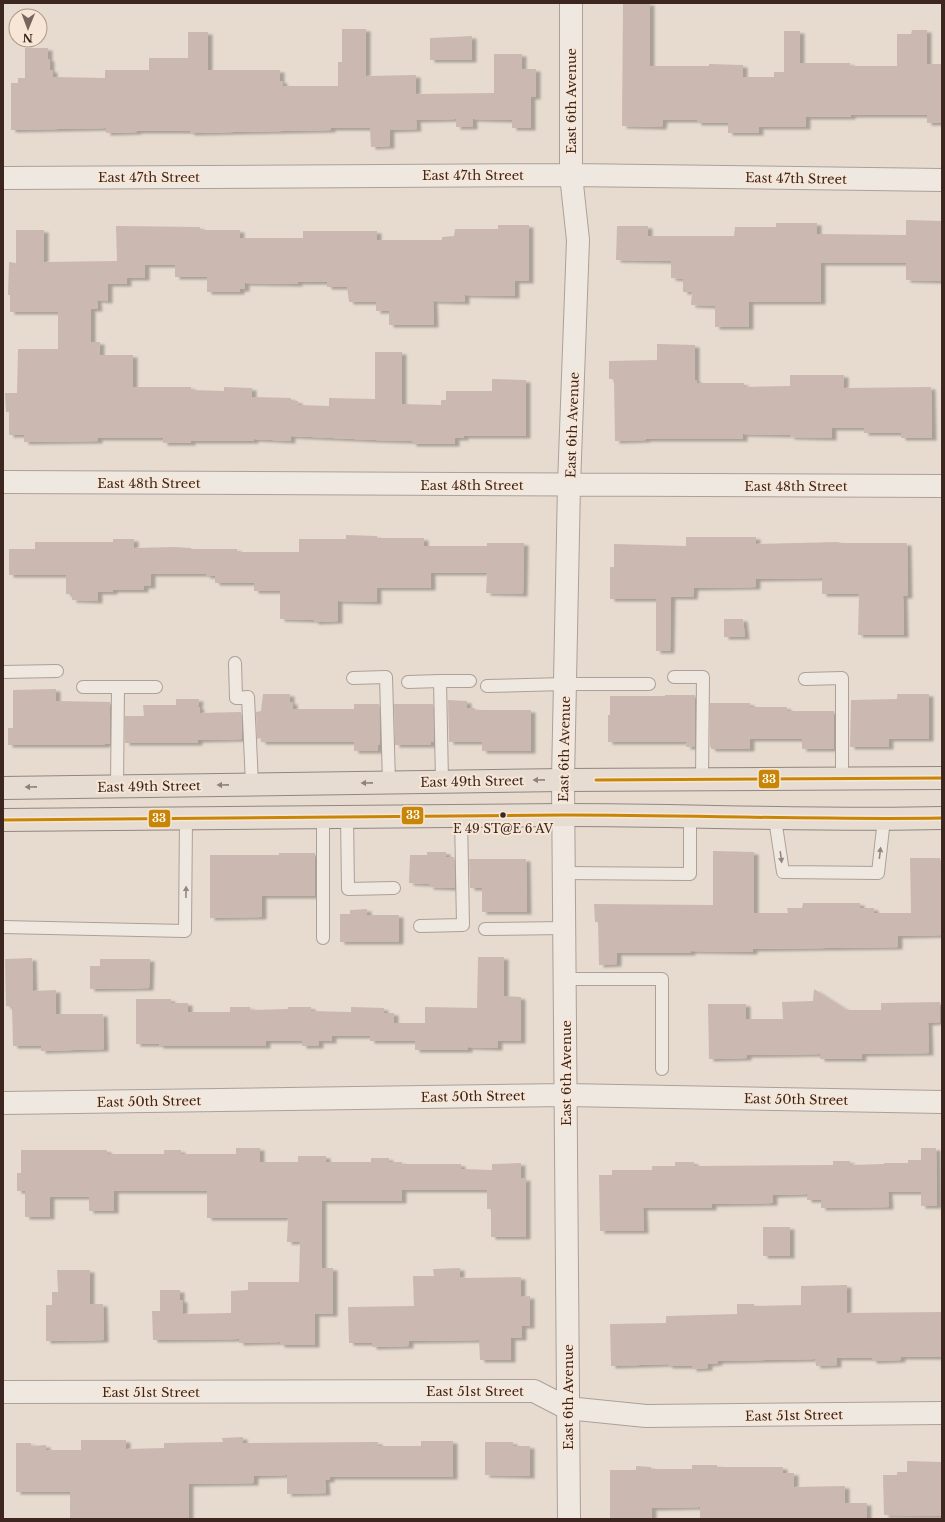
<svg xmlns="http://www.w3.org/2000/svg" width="945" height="1522" font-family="'Libre Baskerville',serif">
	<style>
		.building { fill: #cbb8b0; filter: url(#shadow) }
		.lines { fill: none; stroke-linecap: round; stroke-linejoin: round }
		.lane-casing { stroke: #aca098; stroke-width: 14 }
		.street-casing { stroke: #aca098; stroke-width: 24 }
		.primary-casing { stroke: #92867f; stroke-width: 24 }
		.lane { stroke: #efe8e1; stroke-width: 12 }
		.street { stroke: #efe8e1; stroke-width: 22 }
		.primary { stroke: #e7dcd2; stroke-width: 22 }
		.bus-1-casing { stroke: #f7e6d5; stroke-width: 6 }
		.bus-1 { stroke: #c88608; stroke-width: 3 }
		.oneway { fill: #928178 }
		.oneway2 { fill: #968780 }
		.bus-dot { fill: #3c261f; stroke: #f7e6d5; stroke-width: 1.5 }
		.labels { text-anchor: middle; stroke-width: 4; stroke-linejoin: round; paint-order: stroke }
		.bus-label { font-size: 12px; fill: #3c261f; stroke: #f7e6d5 }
		.street-label { font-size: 13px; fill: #3c261f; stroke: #f7e6d5 }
		.line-badge { stroke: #f7e6d5; stroke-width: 1.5 }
		.badge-label { font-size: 11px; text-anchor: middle; font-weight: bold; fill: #fff }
	</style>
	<defs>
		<filter id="shadow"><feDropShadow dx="4.5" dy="2.5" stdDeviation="1" flood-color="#0004"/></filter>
	</defs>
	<rect width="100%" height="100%" fill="#e7dbcf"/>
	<!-- building -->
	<path class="building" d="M623,3H650V66H709V64L743,65V77H774V72H784V31H800V63H850V66H897V34H911L912,30H927V64H942V123H927V115H851V117H806V127H759V133H728V123H697V120H663L662,127L622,126Z
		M342,29H366V76L416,75V94L494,93V54H522V69H536V97H531V128H512V120L473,119V127H456V119L416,120L417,129L390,130V146L371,147L370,128H331V130L190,133V131H137V132L106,133V128L11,130V83H18V78H25V48H48V59H50V70H53V77L105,78V70H149V58H188V32H208V70H280V81H283V86H338V62H342Z
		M472,36V60H430V38Z
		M906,220L942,221V281L906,280V263H821V302H749V327H715V306L691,305L692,292H683V279L671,278V261L616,260L617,226H648V236H734L735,227H776V223H817V234L906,235Z
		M498,225H529V281H515V296L465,295V302L433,301L434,325H389V311H376V302H349L347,287H327V282H298V284L245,283V289H240V292H207V277H175V265H145V278H127V284H108V301L97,300L98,309H91V342H100V355H133V387H191V390L224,391V387L252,388V397L291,398V401H298V405L329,406V398L375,399V352H402V404L441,405V400H446V391H492V379L526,380V436H464V438H455V444H412V441L375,440L291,436V441L254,439V441H191V443H163V438H98V441L24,442V435H9V412H6L5,393H17L18,349H58V312H10V295H8L9,262L16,263V230H44V262L117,261L116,226L200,227V230H240V238H303V231H377V240H442V237L454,236L455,229H498Z
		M657,344L695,345V380H697V383H744V387L790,386V375H844V388L931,387L932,438H901V433H864V428H832V438L790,437V435L743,434V439H646V440L615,441L614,379H609V361L657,360Z
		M346,535L377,536V538H424V546H487V543H524L523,594L486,593L487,573H431V588H377V602L338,601V621L314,622V620L280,619V591H254V583H215V576H206V574H151V586H144V590H113V592H98V601L72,600V594H66V575H9V549H35V542H113V539H134V548L175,547L191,548V549H237V552H299V539H346Z
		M686,537H756V544L837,542L842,543H907L908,596H903L904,635H858L859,594H822V578L756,579V587L694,588L693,597H671L670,651H656V599H610V567H614V544L686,546Z
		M724,619H743L745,637H724Z
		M56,689V701L110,702V744H105V745H8V728H13V690Z
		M263,694H290V702H293V709H354V704H379L380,745H378V751H354V742H261V738L257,739L256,712L261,711Z
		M897,694H929V739H889V747H850L851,700L897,699Z
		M665,695H695V747H686L687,742H608V715H610V696H665Z
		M176,699H199L198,707H200V713L241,712L242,739L198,740V743H125V716H144L143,705H176Z
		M448,700L467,701V708H475V710H531V751H482V742H449Z
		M710,703H750V707H787V711H834V749H802V739H750V749H711V747H710Z
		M394,704H433L434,742L431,741V745H395Z
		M713,851L754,852V913H788L787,908H802L803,903H860V908H874V913H911L910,858H940L942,935L898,936V947L753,949V952L691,951V953H617V964L599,965L598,922H595L594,904L713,905Z
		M427,852H446V857H454L455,888L429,887V884L409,883L410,855H427Z
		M279,853H315V896H262V917L210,918V855H279Z
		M469,859H526L527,912H482V888H470Z
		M367,909V915H399V942H340V914H350V910Z
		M478,957H504V996L521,997V1041H498V1048L468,1047V1050H415V1041H370V1036H332V1041H319V1046H302V1041H266V1046H159V1044H136V999H171V1003H188V1012H230V1007H250V1010L288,1009V1007H311V1011L351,1012V1007L384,1008V1013H394V1023H425V1007L477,1008Z
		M32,958L33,991L56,990V1014H103L104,1049L41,1051V1046H13L12,1007L6,1006L5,959Z
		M100,959H150L149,988L90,989V966H100Z
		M814,989L847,1010H881V1003L940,1002V1022L928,1023L929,1053L862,1054V1059H820V1054L747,1055V1058L709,1059L708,1004H746V1019H783L782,1002L813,1001Z
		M236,1148H260V1162H298V1156H326V1162H371V1158H389V1162H402V1164H461V1169L492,1170V1164L521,1163V1179L526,1178V1237H491V1209H487V1190H402V1201H322V1268H333V1314H315V1345H280V1342L239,1343V1339L153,1340L152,1311H160V1290H180V1300H183V1314L231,1313V1291L248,1290V1282H299L300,1242H287L288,1218H207V1191H114V1211H89V1197H50V1217H25V1191H17V1173H21V1150H107V1154H164V1150H181V1154H236Z
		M921,1148H936L937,1206H921V1192H888L889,1207L821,1208V1200H807V1194L773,1195V1203L712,1204V1208H643L644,1231H600L599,1175H612V1170H652V1166H675V1162H694V1166L833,1165V1161H850V1165L884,1164V1163H908V1160H921Z
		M763,1227H790V1256H763Z
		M460,1268V1277L466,1278L521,1277V1297L530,1296V1326H522V1338H511V1360H480L479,1340L409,1341V1346L372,1347V1343H349L348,1307L414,1306L413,1276H434L433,1269Z
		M57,1270H90V1304H103L104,1340L46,1341V1305H52V1292H58Z
		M847,1285V1313L942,1312V1357H901V1360L872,1361V1358H837V1365L816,1366L815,1359L718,1361V1363L708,1364V1368L692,1369V1366H668V1364L611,1366L610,1324L666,1323V1316L737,1314V1304H754V1306L801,1305V1286Z
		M243,1437V1443L378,1442V1446H421V1441H453V1477H330V1480H325L326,1493L287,1494V1475L254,1476V1483L189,1484V1519H70V1492H16V1443H31V1446L46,1445V1450H81V1440H126V1449L164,1448V1443L223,1442L222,1438Z
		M485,1442H513V1446H530V1476L485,1475Z
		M907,1461L942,1462V1516L884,1515L883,1475H897V1472H907Z
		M692,1465H717V1467H783V1473H794V1487L845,1486V1503H867V1519H700V1507L652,1508V1519H610V1470H636V1466L651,1467V1469H692Z"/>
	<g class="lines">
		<!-- lane casing -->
		<g class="lane-casing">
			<path id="lane" d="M235,663L236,698L248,697L252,784
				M3,672L57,671
				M674,677H703L702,779
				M353,678L386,677L389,782
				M805,679L842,678V779
				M440,681H470
				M408,682L440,681L442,781
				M487,686L565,684H649
				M83,687H118L117,786
				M118,687H156
				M323,817V938
				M347,817L348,889L394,888
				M775,819L783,872L878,873L884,819
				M564,873L690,874V816
				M420,926L463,925L461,816
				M3,927L185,931L186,818
				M485,929L564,928
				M565,979H662V1069"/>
		</g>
		<!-- street casing -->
		<g class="street-casing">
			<path id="street" d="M3,178L571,175L942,180
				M3,482L942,486
				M3,1103L566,1095L942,1102
				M3,1392L534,1391L567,1408L646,1416L942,1413
				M569,1519L563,780L569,485L578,240L571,175V3"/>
		</g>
		<!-- primary casing -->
		<g class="primary-casing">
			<path id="primary" d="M3,788L563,780L942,778
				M3,820C190,818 377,815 565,815C690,815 816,821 942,818"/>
		</g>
		<!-- lane -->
		<use href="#lane" class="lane"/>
		<!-- street -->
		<use href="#street" class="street"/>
		<!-- primary -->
		<use href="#primary" class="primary"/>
		<!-- bus-1 casing -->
		<g class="bus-1-casing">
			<path id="bus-1" d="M596,780L942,778
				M3,820C190,818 377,815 565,815C690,815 816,820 942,818"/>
		</g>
		<!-- bus-1 -->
		<use href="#bus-1" class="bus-1"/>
	</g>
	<!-- one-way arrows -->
	<defs><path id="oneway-solid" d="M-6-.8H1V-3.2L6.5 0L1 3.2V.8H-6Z"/></defs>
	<g class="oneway">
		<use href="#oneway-solid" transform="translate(539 780) rotate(179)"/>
		<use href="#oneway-solid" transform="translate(367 783) rotate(179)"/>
		<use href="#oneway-solid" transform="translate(223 785) rotate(179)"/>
		<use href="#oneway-solid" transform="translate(31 787) rotate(179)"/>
	</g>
	<g class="oneway2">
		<use href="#oneway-solid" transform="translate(880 853) rotate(-83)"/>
		<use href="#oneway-solid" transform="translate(781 857) rotate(82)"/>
		<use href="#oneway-solid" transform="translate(186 892) rotate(-89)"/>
	</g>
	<!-- markers -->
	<circle class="bus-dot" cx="503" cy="815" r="3.5"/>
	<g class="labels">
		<!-- bus labels -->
		<g class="bus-label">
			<text x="503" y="833">E 49 ST@E 6 AV</text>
		</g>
		<!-- street labels -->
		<g class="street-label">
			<text transform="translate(571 101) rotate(-90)" y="5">East 6th Avenue</text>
			<text x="473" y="180">East 47th Street</text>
			<text x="149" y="182">East 47th Street</text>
			<text transform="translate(796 178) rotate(1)" y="5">East 47th Street</text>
			<text transform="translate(572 425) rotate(-88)" y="5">East 6th Avenue</text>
			<text x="149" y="488">East 48th Street</text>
			<text x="472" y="490">East 48th Street</text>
			<text x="796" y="491">East 48th Street</text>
			<text transform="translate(564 749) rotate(-89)" y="5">East 6th Avenue</text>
			<text transform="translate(472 781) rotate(-1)" y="5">East 49th Street</text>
			<text transform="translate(149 786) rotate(-1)" y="5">East 49th Street</text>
			<text transform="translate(566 1073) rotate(-90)" y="5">East 6th Avenue</text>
			<text transform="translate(473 1096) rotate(-1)" y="5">East 50th Street</text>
			<text transform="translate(796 1099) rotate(1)" y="5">East 50th Street</text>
			<text transform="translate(149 1101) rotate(-1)" y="5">East 50th Street</text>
			<text x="475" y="1396">East 51st Street</text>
			<text x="151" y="1397">East 51st Street</text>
			<text transform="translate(568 1397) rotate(-90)" y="5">East 6th Avenue</text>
			<text transform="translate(794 1415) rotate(-1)" y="5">East 51st Street</text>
		</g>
	</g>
	<g class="line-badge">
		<rect x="758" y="769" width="22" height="20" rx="4" fill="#c88608"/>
		<rect x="401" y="806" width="23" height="19" rx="4" fill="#c88608"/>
		<rect x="148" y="809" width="23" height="19" rx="4" fill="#c88608"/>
	</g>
	<g class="badge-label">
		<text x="769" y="783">33</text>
		<text x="413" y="819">33</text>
		<text x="159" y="822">33</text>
	</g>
	<!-- border -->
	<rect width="945" height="1522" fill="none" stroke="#3c261f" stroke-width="8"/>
	<!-- north arrow -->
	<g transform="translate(28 28) rotate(181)"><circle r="19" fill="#f7e6d5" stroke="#ac998c"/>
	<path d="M0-3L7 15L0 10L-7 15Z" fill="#78655d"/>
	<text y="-6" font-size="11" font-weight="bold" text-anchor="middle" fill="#3c261f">N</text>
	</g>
</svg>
